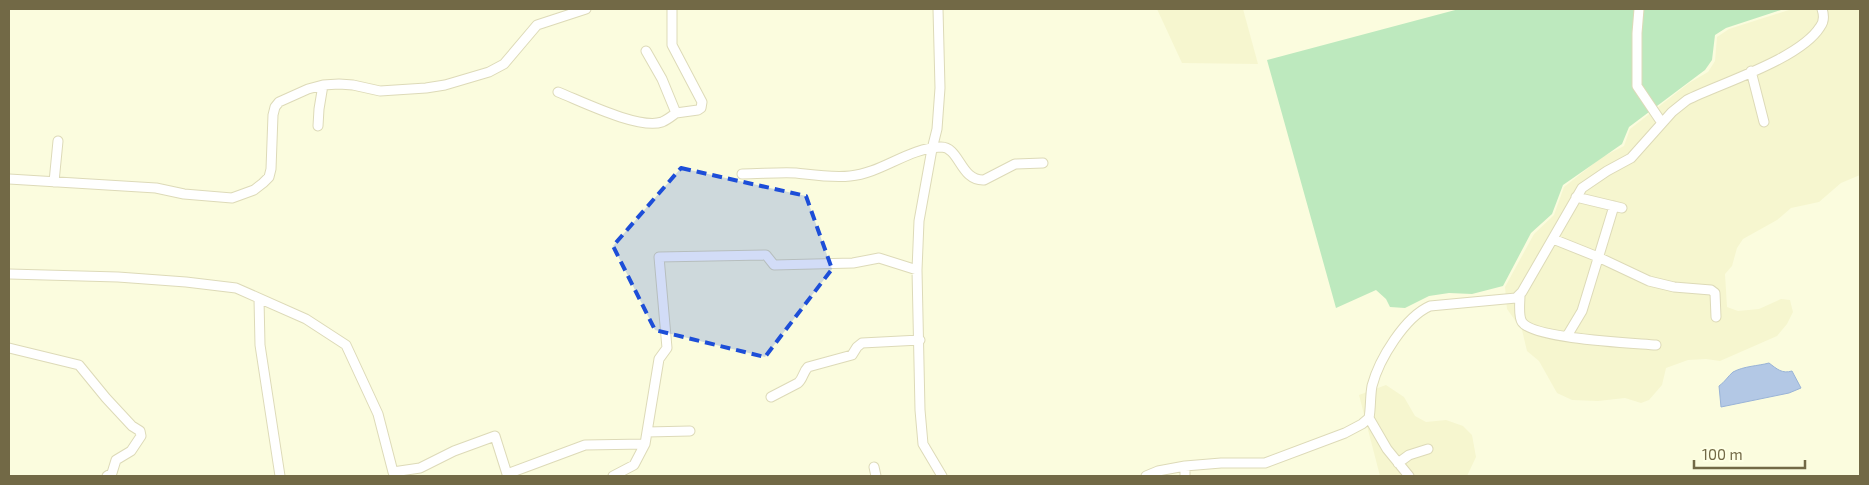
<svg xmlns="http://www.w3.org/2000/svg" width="1869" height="485" font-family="'Exo 2',sans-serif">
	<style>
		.residential { fill: #f6f6cf }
		.green { fill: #bde9be }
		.water { fill: #b3c8e5; stroke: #99b3d7 }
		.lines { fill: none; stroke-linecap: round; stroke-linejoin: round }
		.minor-casing { stroke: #dddab8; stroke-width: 11 }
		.minor { stroke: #fff; stroke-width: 9 }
		.marked { fill: #1d4ed8; fill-opacity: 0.2; stroke: #1d4ed8; stroke-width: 4; stroke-dasharray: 10 6; stroke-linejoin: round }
	</style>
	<rect width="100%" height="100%" fill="#fbfcde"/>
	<!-- residential -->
	<path class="residential" d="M1157,9H1243L1258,64L1182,63Z
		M1792,9H1860V175L1841,183L1819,202L1791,208L1777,220L1743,239L1737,248L1732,266L1725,274L1727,307L1738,311L1759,309L1781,299L1790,300L1793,312L1787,324L1777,336L1720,361L1706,359L1688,360L1666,368L1662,385L1649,400L1641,403L1625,398L1598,401L1572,400L1557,393L1539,361L1527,351L1522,330L1507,309L1505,287L1534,234L1554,215L1564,187L1602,157L1624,146L1630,129L1689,83L1708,72L1715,61L1717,37L1729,29Z
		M1386,385L1404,397L1415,416L1426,422L1446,420L1463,426L1472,435L1476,457L1467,476H1380L1359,395Z"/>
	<!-- green -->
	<path class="green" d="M1459,9H1784L1726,28L1715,35L1712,60L1705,70L1629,127L1622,144L1563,185L1552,214L1531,233L1503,286L1472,294L1449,293L1429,296L1405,308L1390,307L1386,299L1376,290L1336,308L1267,60Z"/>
	<!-- water -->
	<path class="water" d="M1769,363C1777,369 1782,374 1792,371L1801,388L1789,393L1721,407L1719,386C1725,382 1728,376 1733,372C1744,366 1758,366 1769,363Z"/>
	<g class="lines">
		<!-- minor casing -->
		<g class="minor-casing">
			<path id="minor" d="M938,9L940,88L937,129L932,149L919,221L917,270L920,410L923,444L942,476
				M1639,9L1637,33V86L1662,123
				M646,51L662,79L676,113L698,110L701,108L702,102L672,45V9
				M1751,71L1764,122
				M558,92C581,101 639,130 662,122C667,120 672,116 676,113
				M318,126L319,109L323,85
				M742,174C760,174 779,172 796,173C814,175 832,178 850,176C882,173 908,148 941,147C960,147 960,181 984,180L1015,164L1043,163
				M9,179L156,188L184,194L232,198L254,190L263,183L269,177L271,169L273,115L275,107L279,102L308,89L323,85L339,84L353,85L380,91L426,88L445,85L489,72L504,64L537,25L586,9
				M54,182L58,141
				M1576,197L1622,208
				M1553,239L1598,257L1649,281L1674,287L1711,290L1715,293L1716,317
				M9,274L118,277L186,282L236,288L306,319L346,345L378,414L393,472L420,468L454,451L495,436L507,474L585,445L645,444
				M1520,295C1520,302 1518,316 1522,322C1533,339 1634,343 1656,345
				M259,299L260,345L280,476
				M1567,336L1582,311L1614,206
				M9,348L79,365L106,398L132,426L140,431L141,436L131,451L116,460L112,473L107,476
				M771,397L798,383C803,379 803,372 808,367L852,355L857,347L862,343L920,340
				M1369,418L1387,449L1409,476
				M647,432L690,431
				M1398,463L1409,455L1428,449
				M1185,466V476
				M874,467L876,476
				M613,476L634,465L645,444L659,359L667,348L659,257L766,255L774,265L853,263L879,258L917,270
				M1146,476L1158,471L1185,466L1221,463H1265L1345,433L1362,424L1369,418C1371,407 1370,397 1372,386C1379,359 1405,317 1430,306L1516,298L1522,292L1582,188L1607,171L1631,158L1672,112L1687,100C1721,83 1800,59 1820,27C1824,22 1824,15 1822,9"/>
		</g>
		<!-- minor -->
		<use href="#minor" class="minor"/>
	</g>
	<!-- marked area -->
	<path class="marked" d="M681,168L806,196L832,269L765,357L655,330L613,246Z"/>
	<!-- border -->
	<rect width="1869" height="485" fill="none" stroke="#726946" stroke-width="20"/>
	<!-- scale -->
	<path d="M1694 460v8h111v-8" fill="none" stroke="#726946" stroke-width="2.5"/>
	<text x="1702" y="460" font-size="15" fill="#726946" stroke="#feffe4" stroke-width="4" paint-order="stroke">100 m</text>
</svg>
